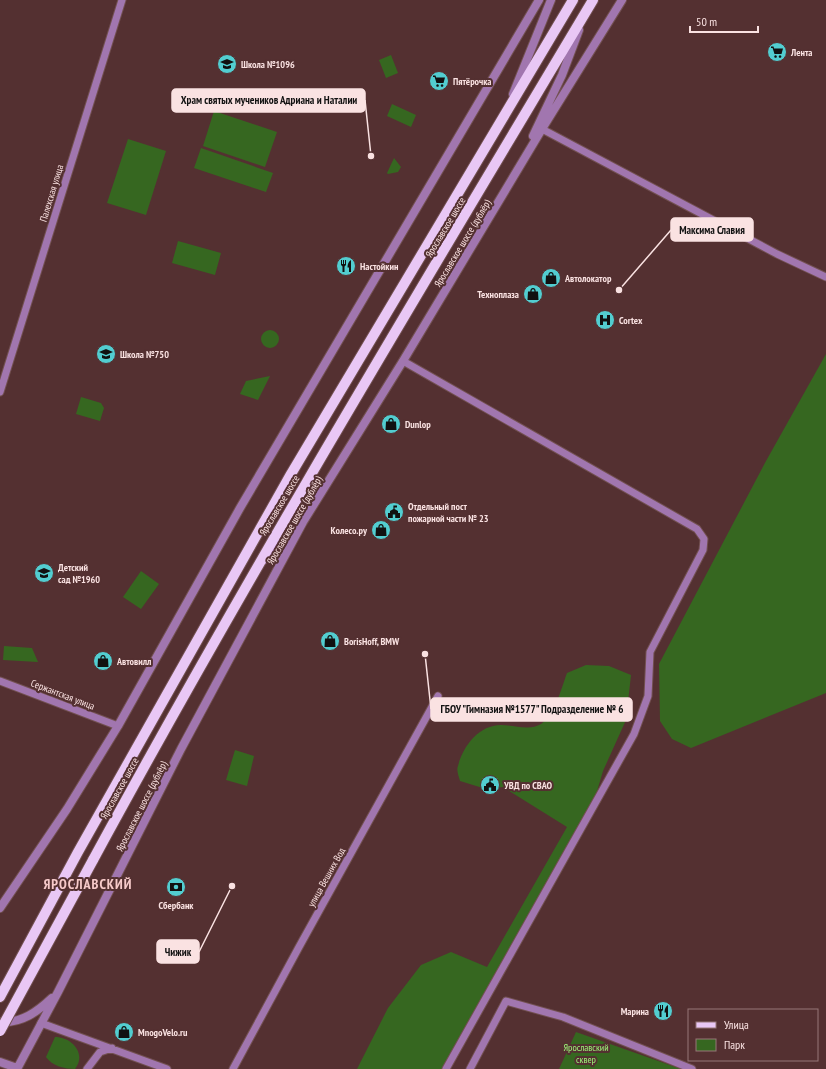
<svg xmlns="http://www.w3.org/2000/svg" width="826" height="1069" font-family="'PT Sans Narrow',sans-serif">
	<style>
		.green { fill: #366720 }
		.lines { fill: none; stroke-linecap: round; stroke-linejoin: round }
		.minor-casing { stroke: #725051; stroke-width: 9 }
		.tertiary-casing { stroke: #725051; stroke-width: 10 }
		.primary-casing { stroke: #725051; stroke-width: 12 }
		.minor { stroke: #a176af; stroke-width: 7 }
		.tertiary { stroke: #a176af; stroke-width: 8 }
		.primary { stroke: #e9c7f5; stroke-width: 10 }
		.primary-bridge-casing { stroke: #725051; stroke-width: 12; stroke-linecap: butt }
		.primary-bridge { stroke: #e9c7f5; stroke-width: 10 }
		.labels { text-anchor: middle; stroke-width: 4; stroke-linejoin: round; paint-order: stroke }
		.poi-label { font-size: 10px; font-weight: bold; fill: #fae2e2; stroke: #543031; text-anchor: start }
		.street-label { font-size: 10px; fill: #fae2e2; stroke: #543031 }
		.park-label { font-size: 10px; fill: #9ef87a; stroke: #543031 }
		.district-label { font-size: 14px; font-weight: bold; letter-spacing: 1px; fill: #f7caca; stroke: #543031 }
		.leader { fill: none; stroke: #fae2e2; stroke-width: 1.5 }
		.callout-dot { fill: #fae2e2; stroke: #543031; stroke-width: 1.5 }
		.callout { fill: #fae2e2; stroke: #fae2e2; stroke-width: 1.5 }
		.callout-label { font-size: 11px; text-anchor: middle; font-weight: bold; fill: #111 }
	</style>
	<rect width="100%" height="100%" fill="#543031"/>
	<!-- green -->
	<path class="green" d="M391,55L398,73L386,78L379,60Z
		M392,104L416,115L411,127L387,116Z
		M214,111L277,132L265,167L203,146Z
		M128,139L166,151L146,215L107,203Z
		M201,148L273,173L266,192L194,168Z
		M394,158L401,167L398,172L388,174L387,173Z
		M178,241L221,253L215,275L172,263Z
		M261 339a9 9 0 1 1 18 0a9 9 0 1 1-18 0Z
		M826,354V693L691,748L672,739L660,721L659,664L766,461Z
		M270,376L258,400L240,394L246,381Z
		M81,397L101,403L104,408L100,421L76,414Z
		M141,571L159,584L141,609L123,597Z
		M4,646L32,648L38,662L3,660Z
		M586,665L609,666L631,675L626,720L603,771L595,798L445,1069H357L388,1008L421,965L451,952L487,967L567,827L503,787L486,789L460,781C459,777 456,770 458,766C463,746 479,725 501,725C513,725 530,731 541,724C555,715 561,689 567,673Z
		M235,750L254,756L247,786L226,780Z
		M576,1032L681,1069H559Z
		M55,1037C72,1037 87,1054 75,1069C65,1069 52,1066 46,1057Z"/>
	<g class="lines">
		<!-- minor casing -->
		<g class="minor-casing">
			<path id="minor" d="M542,129L777,254L826,277
				M403,361L697,529L704,539L703,550L650,652L648,696L634,734L446,1069
				M0,392L122,0
				M0,681L118,726
				M41,1023L167,1069
				M87,1069L100,1052L112,1048
				M233,1069L299,947L438,696
				M470,1069L506,1001L563,1017L692,1069"/>
		</g>
		<!-- tertiary casing -->
		<g class="tertiary-casing">
			<path id="tertiary" d="M513,94L551,0
				M533,136L562,75L579,30
				M264,560L296,529
				M0,908L67,809L118,726L240,508L539,0
				M1,1022C22,1023 37,1012 52,998
				M0,1062L17,1068
				M17,1069L58,992L181,749L303,522L403,361L542,129L622,0"/>
		</g>
		<!-- primary casing -->
		<g class="primary-casing">
			<path id="primary" d="M93,860C251,569 423,285 593,0
				M0,997L78,852L291,474L573,0"/>
		</g>
		<!-- minor -->
		<use href="#minor" class="minor"/>
		<!-- tertiary -->
		<use href="#tertiary" class="tertiary"/>
		<!-- primary -->
		<use href="#primary" class="primary"/>
		<!-- primary-bridge casing -->
		<g class="primary-bridge-casing">
			<path id="primary-bridge" d="M0,1031L93,860"/>
		</g>
		<!-- primary-bridge -->
		<use href="#primary-bridge" class="primary-bridge"/>
	</g>
	<!-- icons -->
	<defs>
		<g id="supermarket-disc" transform="scale(1)"><circle r="9.5" fill="#52cdd0" stroke="#543031"/><path d="M-6-5.5h2.5l.6 2H6L4.5 2H-2.5L-4.4-4H-6ZM-1.5 3.2a1.3 1.3 0 1 0 .1 0ZM3 3.2a1.3 1.3 0 1 0 .1 0Z" fill="#111"/></g>
		<g id="school-disc" transform="scale(1)"><circle r="9.5" fill="#52cdd0" stroke="#543031"/><path d="M0-5L7-2L0 1L-7-2ZM-4 1L0 2.5L4 1V4Q0 6-4 4Z" fill="#111"/></g>
		<g id="restaurant-disc" transform="scale(1)"><circle r="9.5" fill="#52cdd0" stroke="#543031"/><path d="M-5-6h1v4h1v-4h1v4h1v-4h1v5L-1.5 .5V6h-2V.5L-5-1ZM5-6V6H3V1.5H1.5Q1.5-4 5-6Z" fill="#111"/></g>
		<g id="shop-disc" transform="scale(1)"><circle r="9.5" fill="#52cdd0" stroke="#543031"/><path d="M-5-2.5h2.3a2.7 3.5 0 0 1 5.4 0H5L5.5 6h-11ZM-1.5-2.5h3a1.5 2.3 0 0 0-3 0Z" fill="#111"/></g>
		<g id="hospital-disc" transform="scale(1)"><circle r="9.5" fill="#52cdd0" stroke="#543031"/><path d="M-5-5h3v3.5h4V-5h3V5h-3V1.5h-4V5h-3Z" fill="#111"/></g>
		<g id="civic-disc" transform="scale(1)"><circle r="9.5" fill="#52cdd0" stroke="#543031"/><path d="M-.6-6.5H3V-4.5H.6V-3L4-1V1h2V6H-6V1h2V-1L-.6-3ZM-1.2 2.5V6h2.4V2.5Z" fill="#111"/></g>
		<g id="bank-disc" transform="scale(1)"><circle r="9.5" fill="#52cdd0" stroke="#543031"/><path d="M-6-4H6V4H-6ZM0-2.3a2.3 2.3 0 1 0 0 4.6a2.3 2.3 0 1 0 0-4.6Z" fill="#111"/></g>
	</defs>
	<g fill-rule="evenodd">
		<use href="#supermarket-disc" x="777" y="52"/>
		<use href="#school-disc" x="227" y="64"/>
		<use href="#supermarket-disc" x="439" y="81"/>
		<use href="#restaurant-disc" x="346" y="266"/>
		<use href="#shop-disc" x="551" y="278"/>
		<use href="#shop-disc" x="533" y="294"/>
		<use href="#hospital-disc" x="605" y="320"/>
		<use href="#school-disc" x="106" y="354"/>
		<use href="#shop-disc" x="391" y="424"/>
		<use href="#civic-disc" x="394" y="512"/>
		<use href="#shop-disc" x="381" y="530"/>
		<use href="#school-disc" x="44" y="573"/>
		<use href="#shop-disc" x="330" y="641"/>
		<use href="#shop-disc" x="103" y="661"/>
		<use href="#civic-disc" x="490" y="785"/>
		<use href="#bank-disc" x="176" y="887"/>
		<use href="#restaurant-disc" x="663" y="1011"/>
		<use href="#shop-disc" x="124" y="1032"/>
	</g>
	<g class="labels">
		<!-- poi labels -->
		<g class="poi-label">
			<text x="791" y="56">Лента</text>
			<text x="241" y="68">Школа №1096</text>
			<text x="453" y="85">Пятёрочка</text>
			<text x="360" y="270">Настойкин</text>
			<text x="565" y="282">Автолокатор</text>
			<text x="519" y="298" text-anchor="end">Техноплаза</text>
			<text x="619" y="324">Cortex</text>
			<text x="120" y="358">Школа №750</text>
			<text x="405" y="428">Dunlop</text>
			<text x="408" y="510">Отдельный пост<tspan x="408" dy="12">пожарной части № 23</tspan></text>
			<text x="367" y="534" text-anchor="end">Колесо.ру</text>
			<text x="58" y="571">Детский<tspan x="58" dy="12">сад №1960</tspan></text>
			<text x="344" y="645">BorisHoff, BMW</text>
			<text x="117" y="665">Автовилл</text>
			<text x="504" y="789">УВД по СВАО</text>
			<text x="176" y="909" text-anchor="middle">Сбербанк</text>
			<text x="649" y="1015" text-anchor="end">Марина</text>
			<text x="138" y="1036">MnogoVelo.ru</text>
		</g>
		<!-- street labels -->
		<g class="street-label">
			<text transform="translate(51 193) rotate(-73)" y="4">Палехская улица</text>
			<text transform="translate(445 227) rotate(-59)" y="4">Ярославское шоссе</text>
			<text transform="translate(462 243) rotate(-59)" y="4">Ярославское шоссе (дублёр)</text>
			<text transform="translate(279 505) rotate(-59)" y="4">Ярославское шоссе</text>
			<text transform="translate(294 520) rotate(-60)" y="4">Ярославское шоссе (дублёр)</text>
			<text transform="translate(63 694) rotate(21)" y="4">Сержантская улица</text>
			<text transform="translate(119 788) rotate(-61)" y="4">Ярославское шоссе</text>
			<text transform="translate(141 806) rotate(-63)" y="4">Ярославское шоссе (дублёр)</text>
			<text transform="translate(326 877) rotate(-61)" y="4">улица Вешних Вод</text>
		</g>
		<!-- park labels -->
		<g class="park-label">
			<text x="586" y="1051">Ярославский<tspan x="586" dy="12">сквер</tspan></text>
		</g>
		<!-- district labels -->
		<g class="district-label">
			<text x="88" y="889">ЯРОСЛАВСКИЙ</text>
		</g>
	</g>
	<!-- callouts -->
	<path class="leader" d="M371 156L365 100M619 290L671 230M425 654L431 709M232 886L199 952"/>
	<g class="callout-dot">
		<circle cx="371" cy="156" r="4"/>
		<circle cx="619" cy="290" r="4"/>
		<circle cx="425" cy="654" r="4"/>
		<circle cx="232" cy="886" r="4"/>
	</g>
	<g class="callout">
		<rect x="172" y="89" width="193" height="23" rx="4"/>
		<rect x="671" y="218" width="82" height="23" rx="4"/>
		<rect x="431" y="698" width="201" height="23" rx="4"/>
		<rect x="157" y="940" width="42" height="23" rx="4"/>
	</g>
	<g class="callout-label">
		<text x="269" y="104">Храм святых мучеников Адриана и Наталии</text>
		<text x="712" y="234">Максима Славия</text>
		<text x="532" y="713">ГБОУ "Гимназия №1577" Подразделение № 6</text>
		<text x="178" y="956">Чижик</text>
	</g>
	<!-- legend -->
	<rect x="688" y="1009" width="130" height="52" fill="#543031" stroke="#967778"/>
	<rect x="696" y="1022" width="20" height="6" fill="#e9c7f5" stroke="#967778"/>
	<text x="724" y="1029" font-size="12" fill="#fae2e2">Улица</text>
	<rect x="696" y="1039" width="20" height="12" fill="#366720" stroke="#967778"/>
	<text x="724" y="1049" font-size="12" fill="#fae2e2">Парк</text>
	<!-- scale -->
	<path d="M690 26v6h68v-6" fill="none" stroke="#fae2e2" stroke-width="2"/>
	<text x="696" y="26" font-size="12" fill="#fae2e2" stroke="#543031" stroke-width="3" paint-order="stroke">50 m</text>
</svg>
